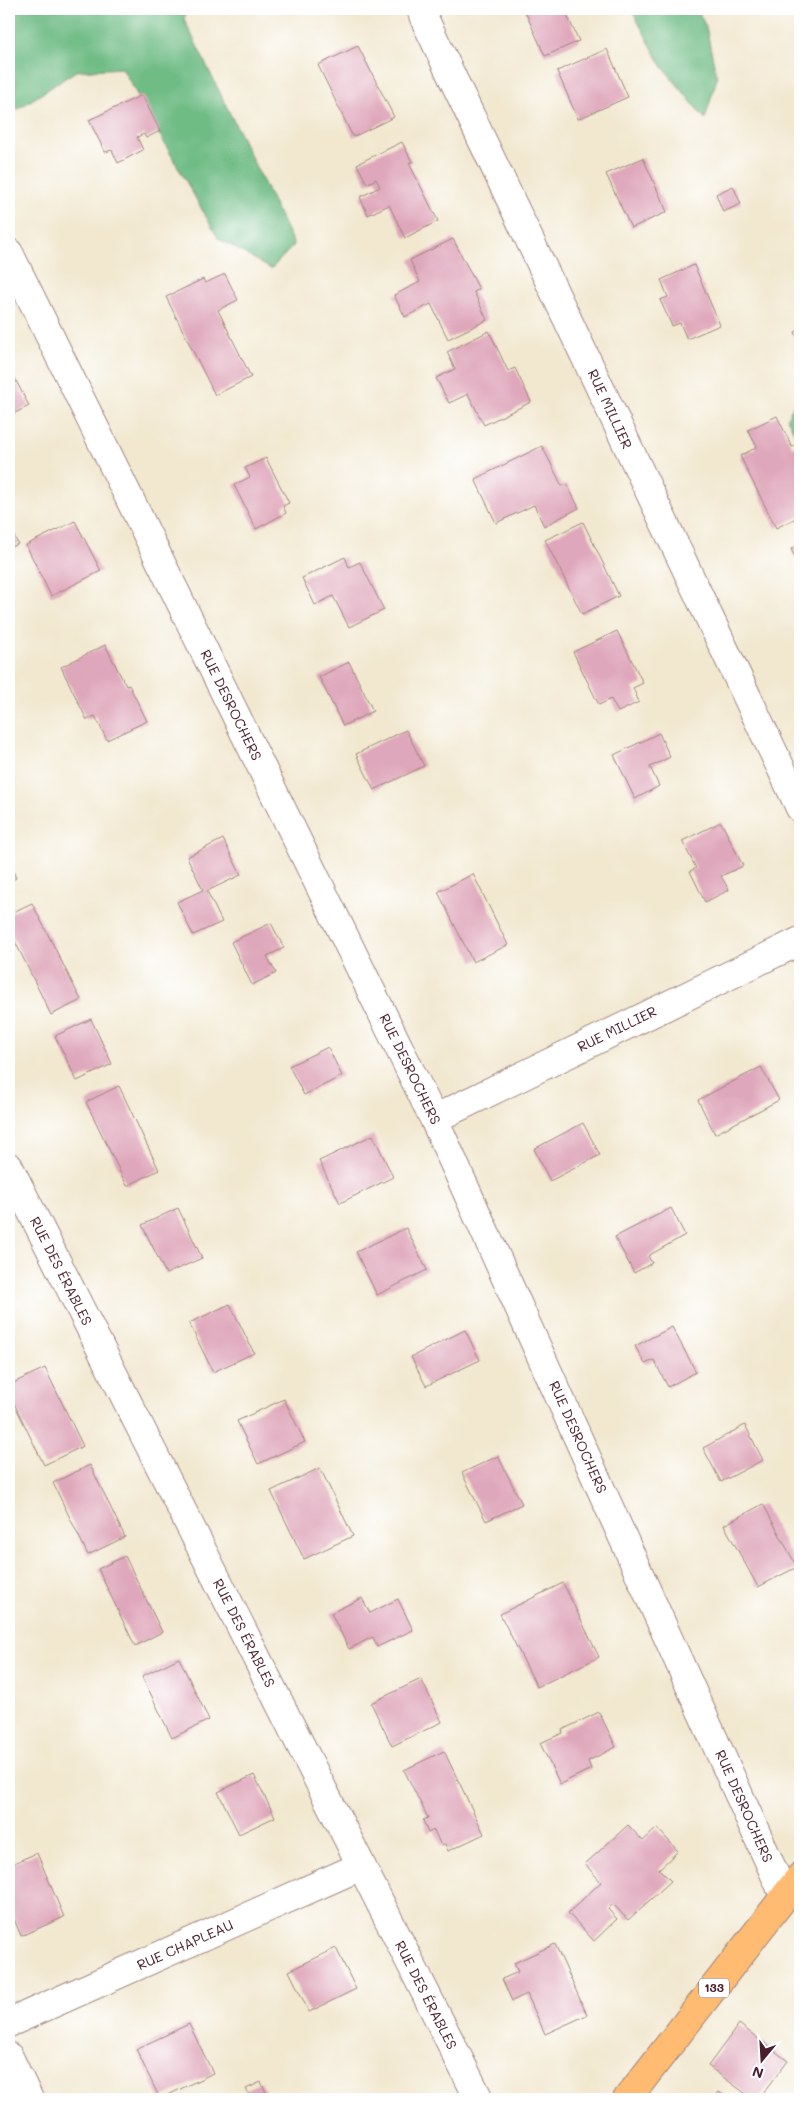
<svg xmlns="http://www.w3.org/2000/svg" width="809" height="2108" font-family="Mali,sans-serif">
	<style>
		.forest { fill: #70bc85; stroke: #5d6e58 }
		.building { fill: #dfa7bb }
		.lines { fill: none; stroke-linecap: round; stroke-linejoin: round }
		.minor-casing { stroke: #9e847e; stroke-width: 30 }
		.major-casing { stroke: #9e847e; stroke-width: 30 }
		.minor { stroke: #fff; stroke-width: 28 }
		.major { stroke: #ffbb71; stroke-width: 28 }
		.labels { text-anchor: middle; stroke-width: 4; stroke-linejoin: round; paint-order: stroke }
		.shield { fill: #fff; stroke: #80626b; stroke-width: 1 }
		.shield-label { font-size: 12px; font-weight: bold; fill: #4a1f2b }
		.street-label { font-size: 14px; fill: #4a1f2b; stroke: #fff }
	</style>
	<rect width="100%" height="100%" fill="#fff"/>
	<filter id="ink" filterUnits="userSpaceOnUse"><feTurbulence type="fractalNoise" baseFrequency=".02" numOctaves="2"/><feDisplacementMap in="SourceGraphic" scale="10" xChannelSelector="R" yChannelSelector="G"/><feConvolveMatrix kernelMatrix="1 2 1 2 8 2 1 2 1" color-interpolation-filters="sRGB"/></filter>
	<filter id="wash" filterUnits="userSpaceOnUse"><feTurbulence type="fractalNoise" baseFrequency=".0096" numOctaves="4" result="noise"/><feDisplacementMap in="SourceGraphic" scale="20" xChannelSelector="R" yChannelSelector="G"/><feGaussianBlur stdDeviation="1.12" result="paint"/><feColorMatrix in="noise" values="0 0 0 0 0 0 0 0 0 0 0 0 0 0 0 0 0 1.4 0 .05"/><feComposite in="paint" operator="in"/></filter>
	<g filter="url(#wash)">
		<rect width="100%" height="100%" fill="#f2e8d0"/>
		<!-- forest -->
		<path class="forest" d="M9,9H187L184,19L294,245L271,269L218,238L122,68L76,71L9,115Z
			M631,9H697L706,27L717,78L705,119L662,66Z
			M800,393V444L787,418Z"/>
		<g id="blocks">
			<!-- building -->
			<path class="building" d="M524,9H564L579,41L545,56Z
				M358,46L394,117L353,137L318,65Z
				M607,49L628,97L578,119L557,71Z
				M142,95L160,131L146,138L144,134L137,137L143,150L118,163L112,150L105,152L89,120Z
				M402,142L412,162L409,163L438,221L405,238L389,205L368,215L360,197L380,187L376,179L367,184L357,164Z
				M643,158L667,212L631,228L606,174Z
				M733,186L741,204L723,212L716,194Z
				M453,239L479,289L474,292L487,320L448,339L431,304L405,317L394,295L420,282L410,260Z
				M694,265L720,325L687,339L680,323L672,326L660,300L668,297L661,280Z
				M225,274L238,300L218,310L251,377L215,395L166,297L203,279L205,283Z
				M800,330V345L795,332Z
				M489,331L508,371L515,368L531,402L484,425L468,394L449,403L436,378L455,369L447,352Z
				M9,367L29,406L9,416Z
				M777,416L792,447L800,443V516L776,528L740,456L757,447L748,430Z
				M542,446L562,486L567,484L579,508L544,526L534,505L496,523L475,479Z
				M266,458L289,503L283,506L286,513L256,529L234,485L250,477L245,468Z
				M75,521L101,571L51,596L26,545Z
				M583,522L619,596L582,614L545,540Z
				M9,526L18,544L9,548Z
				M800,545V568L791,549Z
				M345,557L349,567L360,562L384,610L349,627L333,596L315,605L302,578Z
				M617,631L643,683L633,688L639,702L618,712L611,699L599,705L573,652Z
				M105,645L126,686L129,685L147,721L107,740L95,716L87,720L61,667Z
				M349,662L373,711L343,726L319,677Z
				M406,730L424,766L374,790L356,754Z
				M659,733L670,757L650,767L659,786L635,799L614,755Z
				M721,822L743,866L721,876L729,890L705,902L690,871L696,868L682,841Z
				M223,839L241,875L207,891L222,922L193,935L177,902L203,890L187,857Z
				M9,864L16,878L9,882Z
				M473,874L508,945L473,962L438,892Z
				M32,903L81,1000L51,1015L9,929V914Z
				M271,923L284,948L267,956L276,973L252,985L231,942Z
				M91,1019L112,1064L77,1081L55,1036Z
				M328,1047L342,1076L304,1095L289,1066Z
				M761,1067L779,1100L715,1134L698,1100Z
				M119,1086L159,1170L127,1186L86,1102Z
				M583,1123L600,1155L550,1181L534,1149Z
				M373,1135L393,1177L340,1203L319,1161Z
				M178,1208L202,1258L166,1274L142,1225Z
				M671,1208L685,1235L648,1256L652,1263L634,1273L615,1237Z
				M406,1228L427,1270L377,1295L356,1252Z
				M230,1304L254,1353L213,1372L189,1323Z
				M672,1327L696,1372L668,1387L654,1360L645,1364L635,1346Z
				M465,1330L480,1360L426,1386L411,1357Z
				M45,1368L83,1446L44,1465L9,1393V1385Z
				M284,1399L305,1442L258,1464L237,1421Z
				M745,1425L763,1460L721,1482L703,1448Z
				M498,1456L522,1504L486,1521L462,1473Z
				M90,1465L125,1537L88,1555L53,1483Z
				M320,1468L353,1536L304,1559L271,1491Z
				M763,1504L797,1567L758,1587L724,1525Z
				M125,1556L162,1632L135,1646L98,1569Z
				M563,1583L599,1657L537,1687L500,1614Z
				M362,1598L370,1613L398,1599L413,1630L377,1647L373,1637L349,1649L331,1613Z
				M179,1658L209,1720L172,1738L142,1676Z
				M421,1679L442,1722L392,1746L371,1703Z
				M599,1712L616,1747L588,1761L591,1769L560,1784L540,1743L563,1733L562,1730Z
				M444,1751L484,1834L448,1851L445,1844L441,1846L434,1830L428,1833L423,1820L428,1818L404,1770Z
				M254,1775L275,1817L239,1834L218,1792Z
				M628,1825L643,1841L657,1828L678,1851L659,1869L671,1881L628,1920L613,1904L608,1909L617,1919L594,1941L568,1913L601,1882L585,1864Z
				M37,1853L64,1917L21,1936L9,1907V1865Z
				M555,1944L587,2015L545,2034L527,1994L512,2001L502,1979L518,1972L514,1963Z
				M336,1948L356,1989L309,2012L289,1971Z
				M189,2024L213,2073L160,2099L136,2049Z
				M739,2024L788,2061L759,2099H753L708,2066Z
				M261,2082L266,2092L251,2099L246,2089Z
				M719,2092L729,2099H713Z"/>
		</g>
	</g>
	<g filter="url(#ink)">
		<use href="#blocks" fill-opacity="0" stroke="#9e847e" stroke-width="1"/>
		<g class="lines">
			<!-- minor casing -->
			<g class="minor-casing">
				<path id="minor" d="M421,9L424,18L800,808
					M9,253L434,1119L785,1897
					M434,1119L800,941
					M9,1167L479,2099
					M9,2023L361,1866
					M9,2057L29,2099"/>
			</g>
			<!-- major casing -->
			<g class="major-casing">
				<path id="major" d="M627,2099L800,1877"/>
			</g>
			<!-- minor -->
			<use href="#minor" class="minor"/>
			<!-- major -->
			<use href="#major" class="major"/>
		</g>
	</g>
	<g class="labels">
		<!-- shield labels -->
		<rect class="shield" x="699" y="1978.5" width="30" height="19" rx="4"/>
		<g class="shield-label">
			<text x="714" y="1992">133</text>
		</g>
		<!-- street labels -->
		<g class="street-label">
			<text transform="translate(610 409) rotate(65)" y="5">RUE MILLIER</text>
			<text transform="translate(231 705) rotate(64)" y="5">RUE DESROCHERS</text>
			<text transform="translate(617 1029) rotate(-26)" y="5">RUE MILLIER</text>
			<text transform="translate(410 1069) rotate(64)" y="5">RUE DESROCHERS</text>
			<text transform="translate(61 1271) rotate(63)" y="5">RUE DES ÉRABLES</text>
			<text transform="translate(578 1437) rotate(66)" y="5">RUE DESROCHERS</text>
			<text transform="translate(244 1633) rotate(63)" y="5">RUE DES ÉRABLES</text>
			<text transform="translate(744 1806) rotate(66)" y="5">RUE DESROCHERS</text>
			<text transform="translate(185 1945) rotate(-24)" y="5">RUE CHAPLEAU</text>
			<text transform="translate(426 1995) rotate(63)" y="5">RUE DES ÉRABLES</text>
		</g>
	</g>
	<!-- margin -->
	<rect width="809" height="2108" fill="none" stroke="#fff" stroke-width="30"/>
	<!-- north arrow -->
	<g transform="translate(762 2060) rotate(198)" stroke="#ffffff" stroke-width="4" paint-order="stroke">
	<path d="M0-4L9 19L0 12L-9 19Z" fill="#4a1f2b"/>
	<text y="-8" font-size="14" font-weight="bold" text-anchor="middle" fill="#4a1f2b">N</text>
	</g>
</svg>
